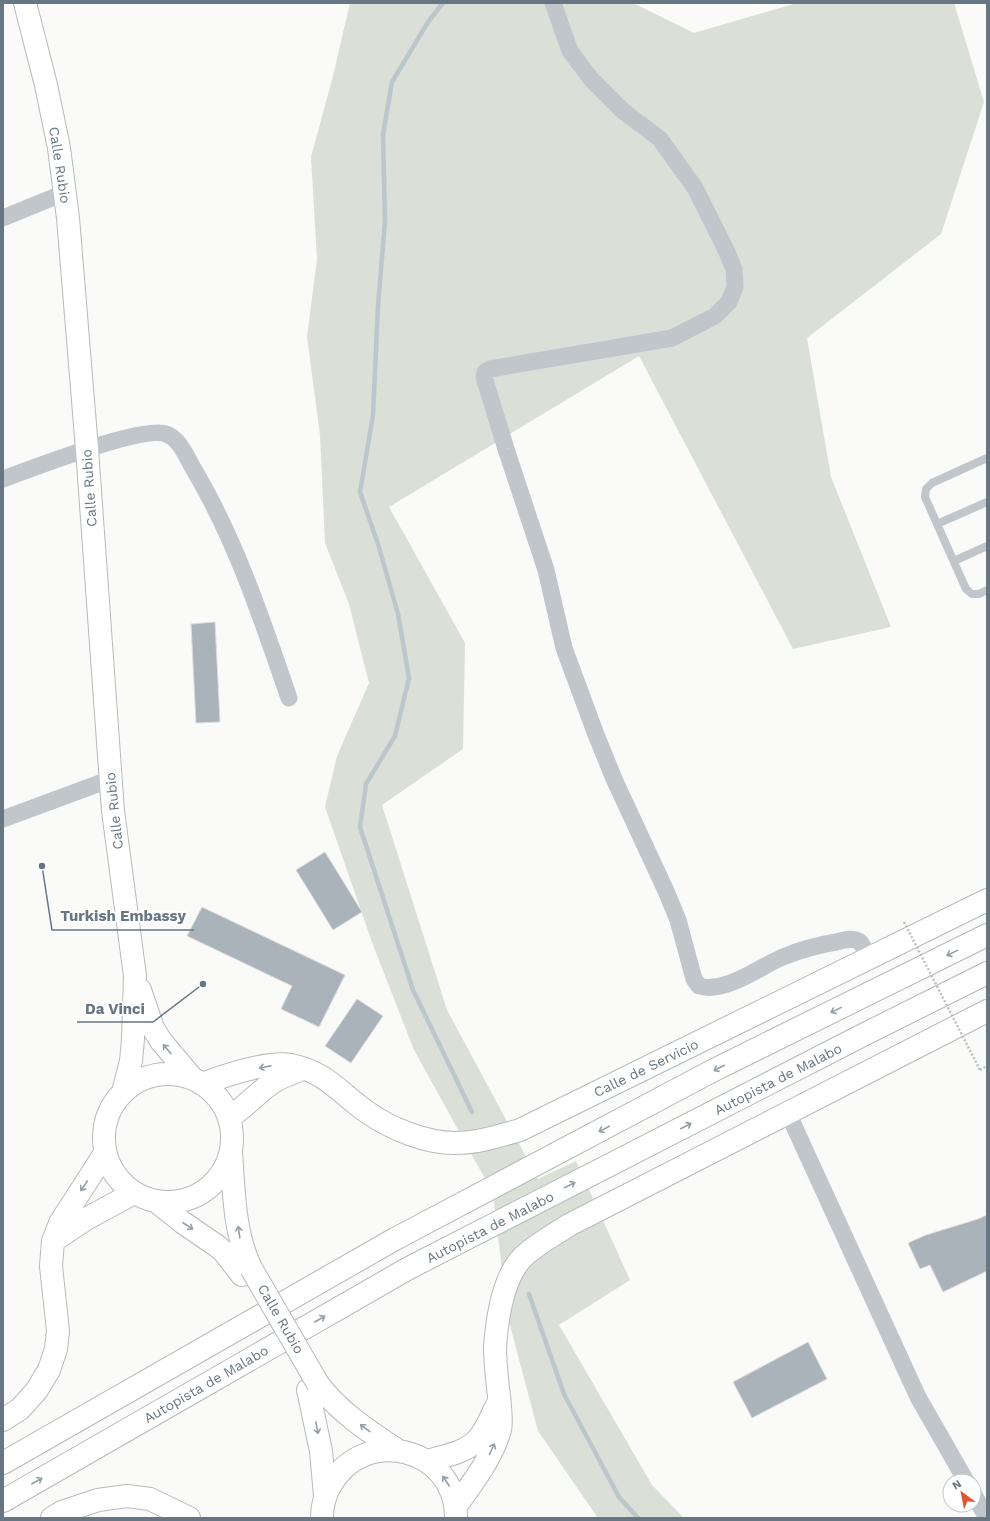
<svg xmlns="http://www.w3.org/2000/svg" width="990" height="1521" font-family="'Work Sans',sans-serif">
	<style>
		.green { fill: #dadfd7 }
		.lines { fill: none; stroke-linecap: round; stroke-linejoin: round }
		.stream { stroke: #bbc7cb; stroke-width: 4.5 }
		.building { fill: #aab3b9; stroke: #dcdcda }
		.secondary-casing { stroke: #b4babe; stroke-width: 24 }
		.highway-casing { stroke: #b5b9bd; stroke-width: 24 }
		.path { stroke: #bcbfc2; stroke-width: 2.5; stroke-dasharray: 2 2; stroke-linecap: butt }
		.lane { stroke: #c1c6ca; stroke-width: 8 }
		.street { stroke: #c1c6ca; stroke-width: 17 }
		.secondary { stroke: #fff; stroke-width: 22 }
		.highway { stroke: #fff; stroke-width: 22 }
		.secondary-bridge-casing { stroke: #b4babe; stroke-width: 24; stroke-linecap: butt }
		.path-bridge { stroke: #bcbfc2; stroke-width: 2.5; stroke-dasharray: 2 2; stroke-linecap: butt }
		.secondary-bridge { stroke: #fff; stroke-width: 22 }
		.oneway { stroke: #949fa8 }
		.labels { text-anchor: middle; stroke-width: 4; stroke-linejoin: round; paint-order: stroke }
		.street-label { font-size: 14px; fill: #667682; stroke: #fff }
		.leader { fill: none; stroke: #667682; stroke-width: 1.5 }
		.callout-dot { fill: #667682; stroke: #fff; stroke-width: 1.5 }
		.callout-label { font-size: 15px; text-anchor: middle; font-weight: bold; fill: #667682; stroke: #fff; stroke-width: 4; stroke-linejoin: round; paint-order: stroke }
	</style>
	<rect width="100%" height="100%" fill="#fafaf8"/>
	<!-- green -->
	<path class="green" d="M350,3H633L694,33L797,3H954L984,102L941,234L807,338L831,477L891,627L793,649L639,356L389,507L465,643L463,749L382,805L447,1010L538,1179L576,1161L630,1280L559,1325L652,1485L684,1518H598L538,1431L507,1314L493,1193L414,1050L373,945L325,807L337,756L369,683L349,604L325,543L320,435L307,337L317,259L311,157L333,76Z"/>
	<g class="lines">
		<!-- stream -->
		<path class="stream" d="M443,3L428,22L392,82L383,135L385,221L378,306L373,415L360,492L378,544L398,614L409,678L395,736L366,784L360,827L413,990L472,1112
			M529,1294L564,1394L619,1497L638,1518"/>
	</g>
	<!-- building -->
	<path class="building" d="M215,622L220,722L196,723L191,624Z
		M325,852L362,912L333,930L296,870Z
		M202,907L345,975L319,1027L281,1009L292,986L187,936Z
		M357,999L383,1016L351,1063L325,1046Z
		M987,1215V1271L943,1292L930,1265L920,1269L908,1243L926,1235L978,1219Z
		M808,1342L827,1379L752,1418L733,1382Z"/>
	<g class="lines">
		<!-- secondary casing -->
		<g class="secondary-casing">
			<path id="secondary" d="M25,3L46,85L59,148L68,218L87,449L113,811L135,976L133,1039L131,1061L123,1092
				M140,990L153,1028L161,1041L193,1079
				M104 1138a64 64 0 1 1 128 0a64 64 0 1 1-128 0Z
				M202,1084C226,1075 266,1061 291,1065C325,1071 341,1094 367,1112C391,1129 426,1143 455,1143C477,1143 499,1136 520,1130L987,900
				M230,1118L265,1088L278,1079L302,1069
				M231,1152C234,1192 234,1233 251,1268
				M157,1202L182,1222L217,1246L224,1252L242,1275
				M53,1241L86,1219L134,1193
				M318,1384C338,1411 368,1431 397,1450
				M308,1390L321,1451L325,1496
				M3,1420L20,1409L37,1390L49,1370L56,1349L58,1331L51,1266L53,1241L60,1223L105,1153
				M427,1461C444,1456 466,1453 478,1439C487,1429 491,1416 497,1405
				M456,1506C472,1484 493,1456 500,1430C503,1418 498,1392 497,1378C496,1368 495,1357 495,1347C497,1320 503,1278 522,1258C535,1245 554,1235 569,1225L987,1011
				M52,1518L62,1512L98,1500L127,1496L150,1499L189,1518
				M322,1518C322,1506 324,1497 330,1486C363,1425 456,1447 456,1517"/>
		</g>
		<!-- highway casing -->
		<g class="highway-casing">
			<path id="highway" d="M3,1463L395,1239L716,1069L987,935
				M3,1501L409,1268L865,1034L987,973"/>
		</g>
		<!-- path -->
		<path class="path" d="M980,1070L987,1066"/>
		<!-- lane -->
		<path class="lane" d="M987,458L932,483L926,489L925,497L966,589L972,594H979L987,590
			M937,524L987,502
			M954,561L987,546"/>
		<!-- street -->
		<path class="street" d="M553,3L570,51L591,79L623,111L660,139L695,188L726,250L734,269L735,287L729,302L715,316L672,338L490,369L485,372L484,377L506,449L546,570L564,648L595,732L614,779L666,891L678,920L694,979L699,986C725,994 759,967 783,957C800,950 818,945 836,942C843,940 853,937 860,942C863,945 866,954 869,958
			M3,218L64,193
			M3,479C30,469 144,425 166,434C180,439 186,456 193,468C236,540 262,620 289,698
			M3,819L111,779
			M788,1113L918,1397L966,1481
			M974,1495L987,1518"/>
		<!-- secondary -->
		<use href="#secondary" class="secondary"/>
		<!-- highway -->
		<use href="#highway" class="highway"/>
		<!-- secondary-bridge casing -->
		<g class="secondary-bridge-casing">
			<path id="secondary-bridge" d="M251,1268L318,1384"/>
		</g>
		<!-- path-bridge -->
		<path class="path-bridge" d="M904,922L980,1070"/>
		<!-- secondary-bridge -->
		<use href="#secondary-bridge" class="secondary-bridge"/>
	</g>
	<!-- one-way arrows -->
	<defs><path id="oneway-shaft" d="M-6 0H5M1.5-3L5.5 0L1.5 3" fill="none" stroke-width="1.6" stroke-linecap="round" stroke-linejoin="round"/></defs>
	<g class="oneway">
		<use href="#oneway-shaft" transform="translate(952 953) rotate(154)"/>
		<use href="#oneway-shaft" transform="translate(836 1010) rotate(154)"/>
		<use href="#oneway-shaft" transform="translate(167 1049) rotate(-130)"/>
		<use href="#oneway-shaft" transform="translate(265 1067) rotate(169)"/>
		<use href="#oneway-shaft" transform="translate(719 1068) rotate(153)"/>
		<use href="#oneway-shaft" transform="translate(686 1126) rotate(-27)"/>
		<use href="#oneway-shaft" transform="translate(604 1129) rotate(152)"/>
		<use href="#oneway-shaft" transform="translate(570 1185) rotate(-27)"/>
		<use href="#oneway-shaft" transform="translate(84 1186) rotate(123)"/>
		<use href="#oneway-shaft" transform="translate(188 1226) rotate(33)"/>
		<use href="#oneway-shaft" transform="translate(239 1232) rotate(-98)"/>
		<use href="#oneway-shaft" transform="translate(320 1319) rotate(-30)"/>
		<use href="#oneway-shaft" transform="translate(317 1428) rotate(79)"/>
		<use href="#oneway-shaft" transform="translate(365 1428) rotate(-143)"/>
		<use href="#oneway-shaft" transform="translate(492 1449) rotate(-64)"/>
		<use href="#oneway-shaft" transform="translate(37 1481) rotate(-30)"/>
		<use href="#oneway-shaft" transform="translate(446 1481) rotate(-123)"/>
	</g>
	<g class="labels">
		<!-- street labels -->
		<g class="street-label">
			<text transform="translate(60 165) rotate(81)" y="5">Calle Rubio</text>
			<text transform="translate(89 488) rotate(-94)" y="5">Calle Rubio</text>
			<text transform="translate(114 811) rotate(-96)" y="5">Calle Rubio</text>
			<text transform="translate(646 1068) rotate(-26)" y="5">Calle de Servicio</text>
			<text transform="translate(778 1079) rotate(-27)" y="5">Autopista de Malabo</text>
			<text transform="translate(490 1227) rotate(-27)" y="5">Autopista de Malabo</text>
			<text transform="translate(281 1319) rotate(60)" y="5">Calle Rubio</text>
			<text transform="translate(206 1384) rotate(-30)" y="5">Autopista de Malabo</text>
		</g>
	</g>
	<!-- callouts -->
	<path class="leader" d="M42 866L52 930H194M203 984L153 1022H77"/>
	<g class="callout-dot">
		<circle cx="42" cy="866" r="4"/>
		<circle cx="203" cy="984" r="4"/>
	</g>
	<g class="callout-label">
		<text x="123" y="921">Turkish Embassy</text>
		<text x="115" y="1014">Da Vinci</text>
	</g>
	<!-- border -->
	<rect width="990" height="1521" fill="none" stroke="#667682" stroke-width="8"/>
	<!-- north arrow -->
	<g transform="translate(962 1493) rotate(328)"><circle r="19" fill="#ffffff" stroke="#c2c8cd"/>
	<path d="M0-3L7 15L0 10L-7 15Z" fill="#df5733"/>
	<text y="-6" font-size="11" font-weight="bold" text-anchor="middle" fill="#667682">N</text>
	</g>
</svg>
